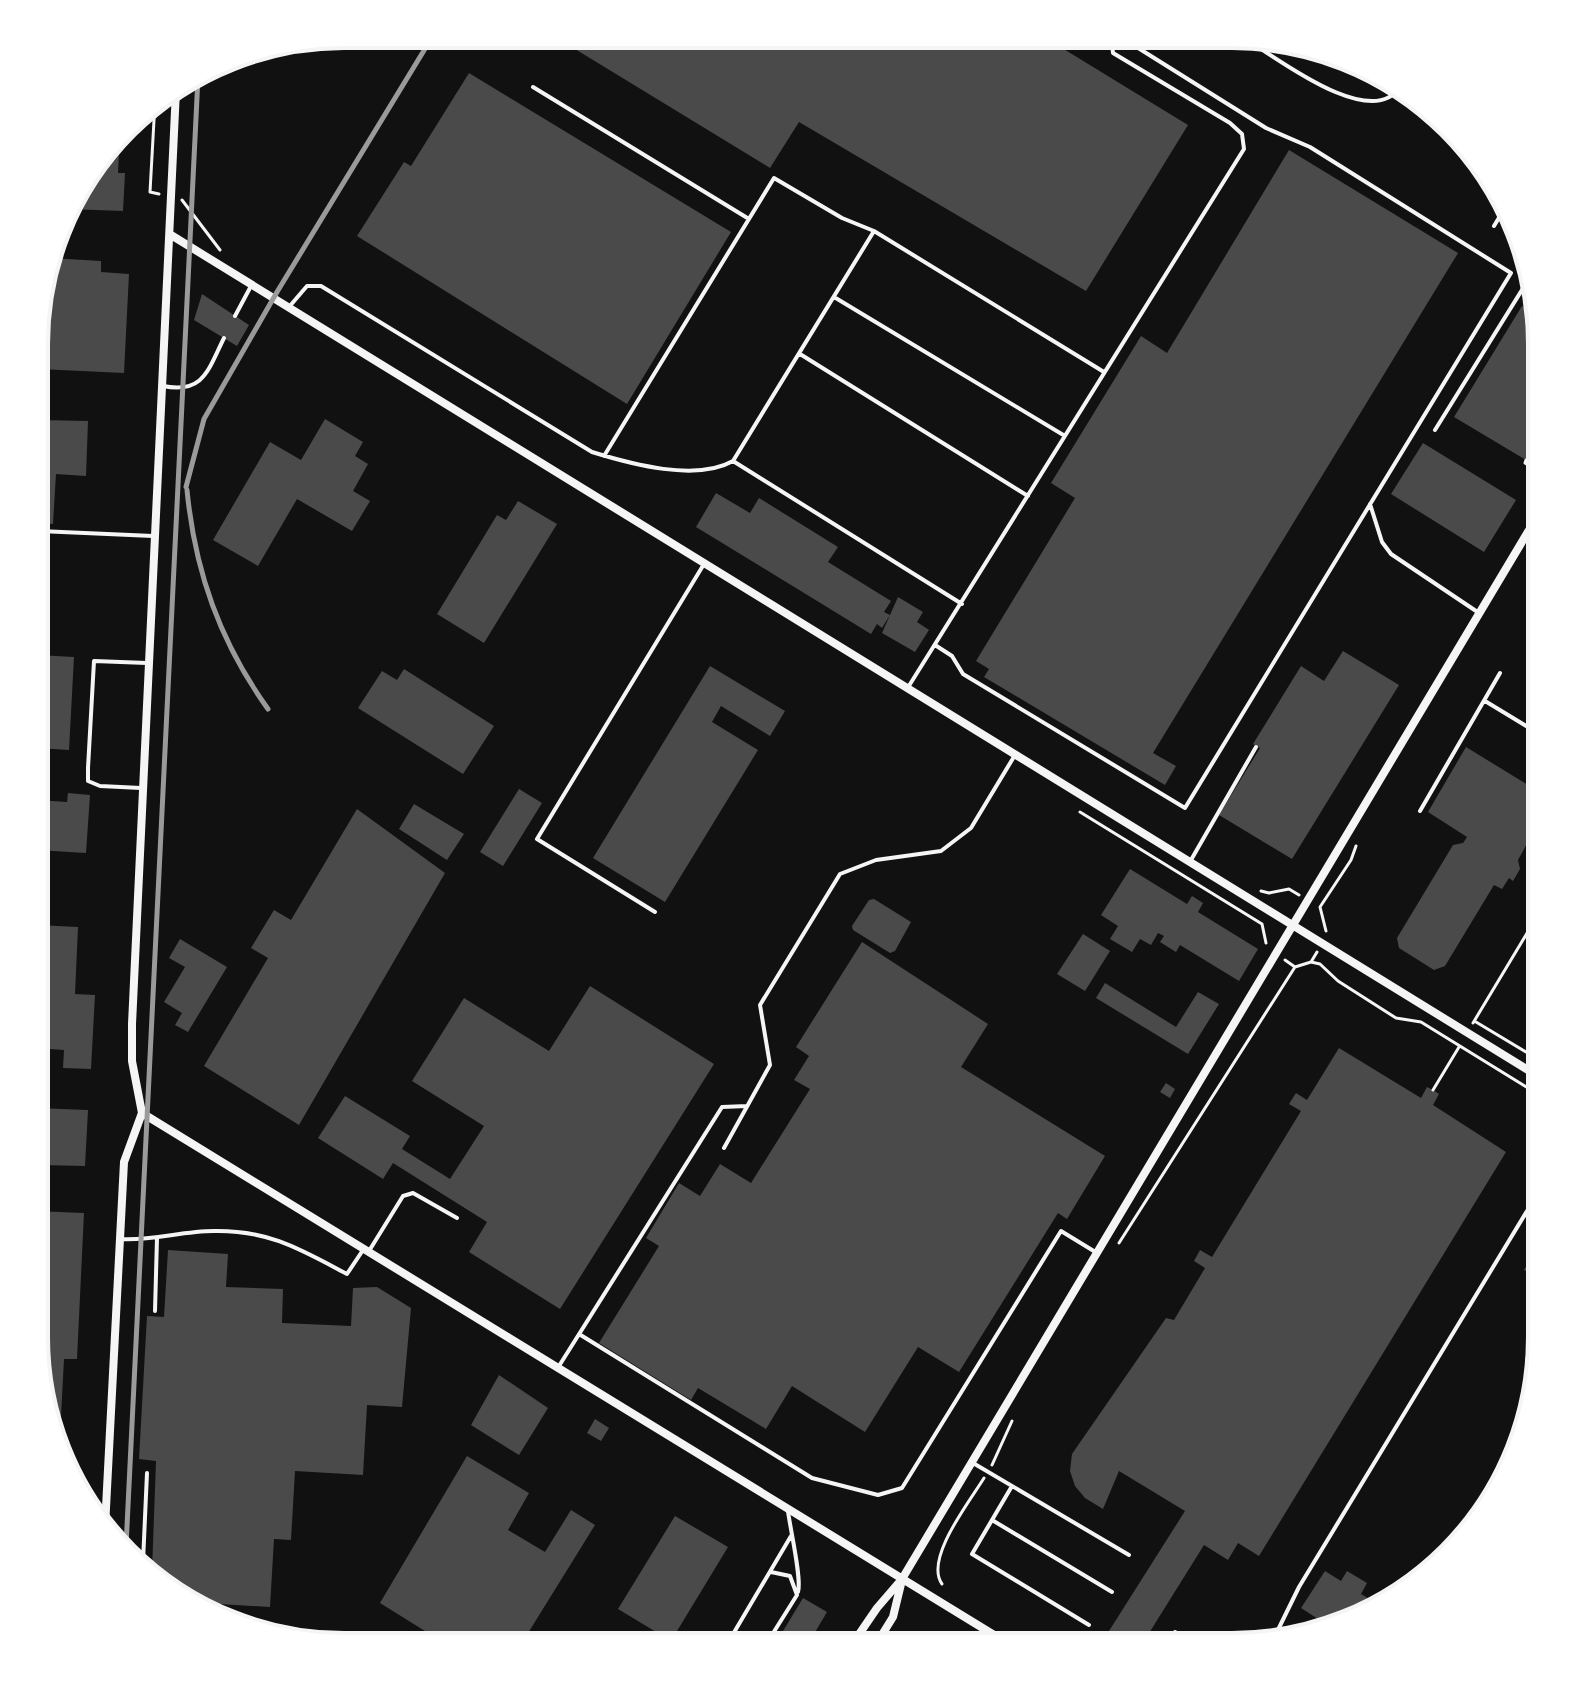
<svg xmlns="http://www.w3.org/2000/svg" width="1576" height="1681" font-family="'Fira Sans',sans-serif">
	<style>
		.building { fill: #4a4a4a }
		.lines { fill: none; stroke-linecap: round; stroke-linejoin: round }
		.path { stroke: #f5f5f5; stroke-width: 3 }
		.service { stroke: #f5f5f5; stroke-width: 4 }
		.minor { stroke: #f5f5f5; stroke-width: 8 }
		.rail { stroke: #9a9a9a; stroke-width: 5 }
		.rim { fill: none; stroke: #f5f5f5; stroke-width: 4 }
	</style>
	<rect width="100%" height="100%" fill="#111"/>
	<!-- building -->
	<path class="building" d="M552,35L1069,36L1062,48L1188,125L1086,291L799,122L770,168Z
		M469,73L731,232L627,404L357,236L404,162L411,166Z
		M1289,150L1458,253L1153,753L1176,766L1165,785L984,677L989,669L976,661L1075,498L1051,483L1141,336L1167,353Z
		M106,152H119L118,173H125L123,211L68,209L75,189Z
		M50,258L101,261V272L129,274L124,373L39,369L40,284Z
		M202,294L249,325L237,346L194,320Z
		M1522,306L1537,315L1539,312L1541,324V457L1536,466L1454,417Z
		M325,419L363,442L355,456L368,464L353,491L370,501L352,531L297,499L258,566L213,540L270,442L301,460Z
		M39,420L88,421L86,476L56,474L53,524L39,523Z
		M1423,443L1516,500L1484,552L1391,494Z
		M716,493L750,513L759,498L838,547L828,562L891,601L884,612L890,615L882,628L877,624L871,634L696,527Z
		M518,501L557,524L484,643L437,614L497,515L506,520Z
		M898,597L923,612L917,622L929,630L915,652L882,633Z
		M1343,651L1399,685L1292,859L1219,815L1260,748L1253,744L1301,666L1324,681Z
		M38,655L74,657L69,750L38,748Z
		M710,666L785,711L770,736L721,706L712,722L758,750L665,902L593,858Z
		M404,669L494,726L463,774L358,708L382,671L397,680Z
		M1466,747L1541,793V818L1518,860L1520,869L1513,881L1509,878L1502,889L1494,885L1445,966L1434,970L1399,948L1397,938L1453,845L1463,843L1467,837L1428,812Z
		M519,789L542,803L503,866L480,852Z
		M68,793L90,795L86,853L37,850V800L67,802Z
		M414,804L464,834L447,860L399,829Z
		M357,809L445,873L299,1125L204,1066L268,958L251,948L274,910L291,920Z
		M1130,869L1187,904L1192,896L1203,903L1198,912L1258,949L1239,981L1180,945L1176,952L1160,942L1164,936L1158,933L1151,945L1140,939L1132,952L1110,939L1118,926L1101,915Z
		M874,899L911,922L895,951L890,953L853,930L852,926L869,900Z
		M37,925L78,927L75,994L95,995L91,1069L63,1068L64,1050L36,1048Z
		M1083,934L1110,951L1085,991L1057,974Z
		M180,939L227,967L188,1032L175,1025L182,1013L164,1002L185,967L169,958Z
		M862,942L988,1024L961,1067L1105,1156L1067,1219L1058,1213L959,1372L918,1347L865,1432L792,1386L766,1429L698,1388L691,1400L599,1343L659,1246L646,1238L679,1183L700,1196L720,1164L751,1183L810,1089L794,1080L809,1056L796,1047Z
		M1105,983L1176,1027L1198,992L1219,1004L1188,1054L1096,998Z
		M590,986L714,1064L560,1309L469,1252L487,1222L393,1163L383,1179L318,1138L345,1096L410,1136L402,1149L450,1179L484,1126L412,1081L464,998L549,1051Z
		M1339,1048L1421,1098L1427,1087L1433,1090L1439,1094L1433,1105L1506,1152L1259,1556L1238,1543L1228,1560L1204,1545L1141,1646H1109L1102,1642L1185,1511L1119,1471L1103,1509L1085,1498L1075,1486L1070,1471L1072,1454L1166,1318L1174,1320L1205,1268L1194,1261L1200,1250L1212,1257L1301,1111L1289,1104L1296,1093L1307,1100Z
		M1166,1083L1175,1089L1170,1098L1160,1092Z
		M36,1108L88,1110L85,1166L41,1165L40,1180L36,1179Z
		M35,1211L84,1213L77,1359H64L61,1416H46L35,1357Z
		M1541,1241V1280L1524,1270Z
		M168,1250L228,1254L226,1287L283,1289L282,1323L351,1326L353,1288L377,1287L411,1308L402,1407L367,1405L363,1475L295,1471L291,1540L274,1539L270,1607L185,1602L152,1571L156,1461L139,1459L147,1316L164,1317Z
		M499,1375L548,1408L519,1455L471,1425Z
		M595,1419L609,1428L601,1441L587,1433Z
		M467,1456L529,1493L508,1530L545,1552L571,1510L595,1525L520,1646H449L380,1603Z
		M675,1516L728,1547L671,1641L618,1609Z
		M1325,1571L1341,1581L1347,1571L1367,1583L1361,1594L1381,1606L1331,1631L1307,1635L1318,1619L1301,1608Z
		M803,1598L827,1612L807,1646H774Z"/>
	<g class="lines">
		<!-- path -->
		<path class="path" d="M155,102L150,192L159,194
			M182,200L220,250
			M1526,460L1525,463L1541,473
			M1080,812L1262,924
			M1261,891L1269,893L1289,889L1299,895
			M1262,924L1266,943
			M1326,931L1320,907L1351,860L1356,846
			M1317,952L1311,962L1320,964L1338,981L1396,1018L1421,1022L1541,1096
			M1285,960L1295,967L1311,962
			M1476,1022L1541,1061
			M1473,1023L1541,910
			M1433,1090L1459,1047
			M1119,1243L1295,967
			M992,1465L1012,1421
			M942,1584C924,1559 970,1501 984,1478
			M1145,1640L1155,1646"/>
		<!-- service -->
		<path class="service" d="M1243,37C1274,56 1371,132 1400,87
			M533,87L749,219
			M1494,226L1506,206
			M834,297L1065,436
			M289,307L307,286H321L592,452C631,464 696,482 733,461
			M235,316L251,286
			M800,354L1028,496
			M163,386C204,394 208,370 224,338
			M1435,430L1525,285L1535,290
			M604,456L774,178L842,218L874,231
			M1370,504L1382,542L1391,554L1479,613
			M39,531L153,536
			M962,604L733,461L874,231L1104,372
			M935,645L952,656L963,674L1185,808L1511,273L1310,147L1266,128L1119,36
			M907,689L1244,149L1242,134L1230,123L1113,53L1111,36
			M1485,701L1541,735
			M141,788L100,786L88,781V768L94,661L147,663
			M1420,811L1500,673
			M1191,860L1256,747
			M655,912L537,839L704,564
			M724,1148L770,1065L760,1005L840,874L876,860L941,851L971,828L1015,755
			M121,1239C152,1241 182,1231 214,1231C269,1230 300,1249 347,1274L363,1250
			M369,1251L403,1196L413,1193L457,1218
			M155,1311L157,1238
			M579,1334L812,1478L878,1495L902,1488L1061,1231L1097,1253
			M559,1366L722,1107L747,1106
			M973,1463L1129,1555
			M1012,1486L972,1554L1089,1625
			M788,1511C790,1528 802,1579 798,1592
			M992,1520L1112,1592
			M133,1553L143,1554
			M143,1562L147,1473
			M1175,1632L1198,1646
			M1272,1642L1299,1587L1541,1188
			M726,1646L791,1536
			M765,1646L797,1595L790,1576L771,1572"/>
		<!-- minor -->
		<path class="minor" d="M171,235L1541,1078
			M142,1113L1012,1646
			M105,1527L124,1162L142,1113L132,1061V1024L176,90
			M851,1646L877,1608L902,1579L1541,510
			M875,1646L893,1617L901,1584"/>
		<!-- rail -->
		<path class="rail" d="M186,487L204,419L277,292L434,34
			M187,490C195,572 220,642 268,709
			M126,1547L198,77"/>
	</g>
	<!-- crop -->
	<path d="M0 0H1576V1681H0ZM344 48H1232A296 296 0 0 1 1528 344V1337A296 296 0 0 1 1232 1633H344A296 296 0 0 1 48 1337V344A296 296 0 0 1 344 48Z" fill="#fff" fill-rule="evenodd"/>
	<path class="rim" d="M344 48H1232A296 296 0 0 1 1528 344V1337A296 296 0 0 1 1232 1633H344A296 296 0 0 1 48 1337V344A296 296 0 0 1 344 48Z"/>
</svg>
